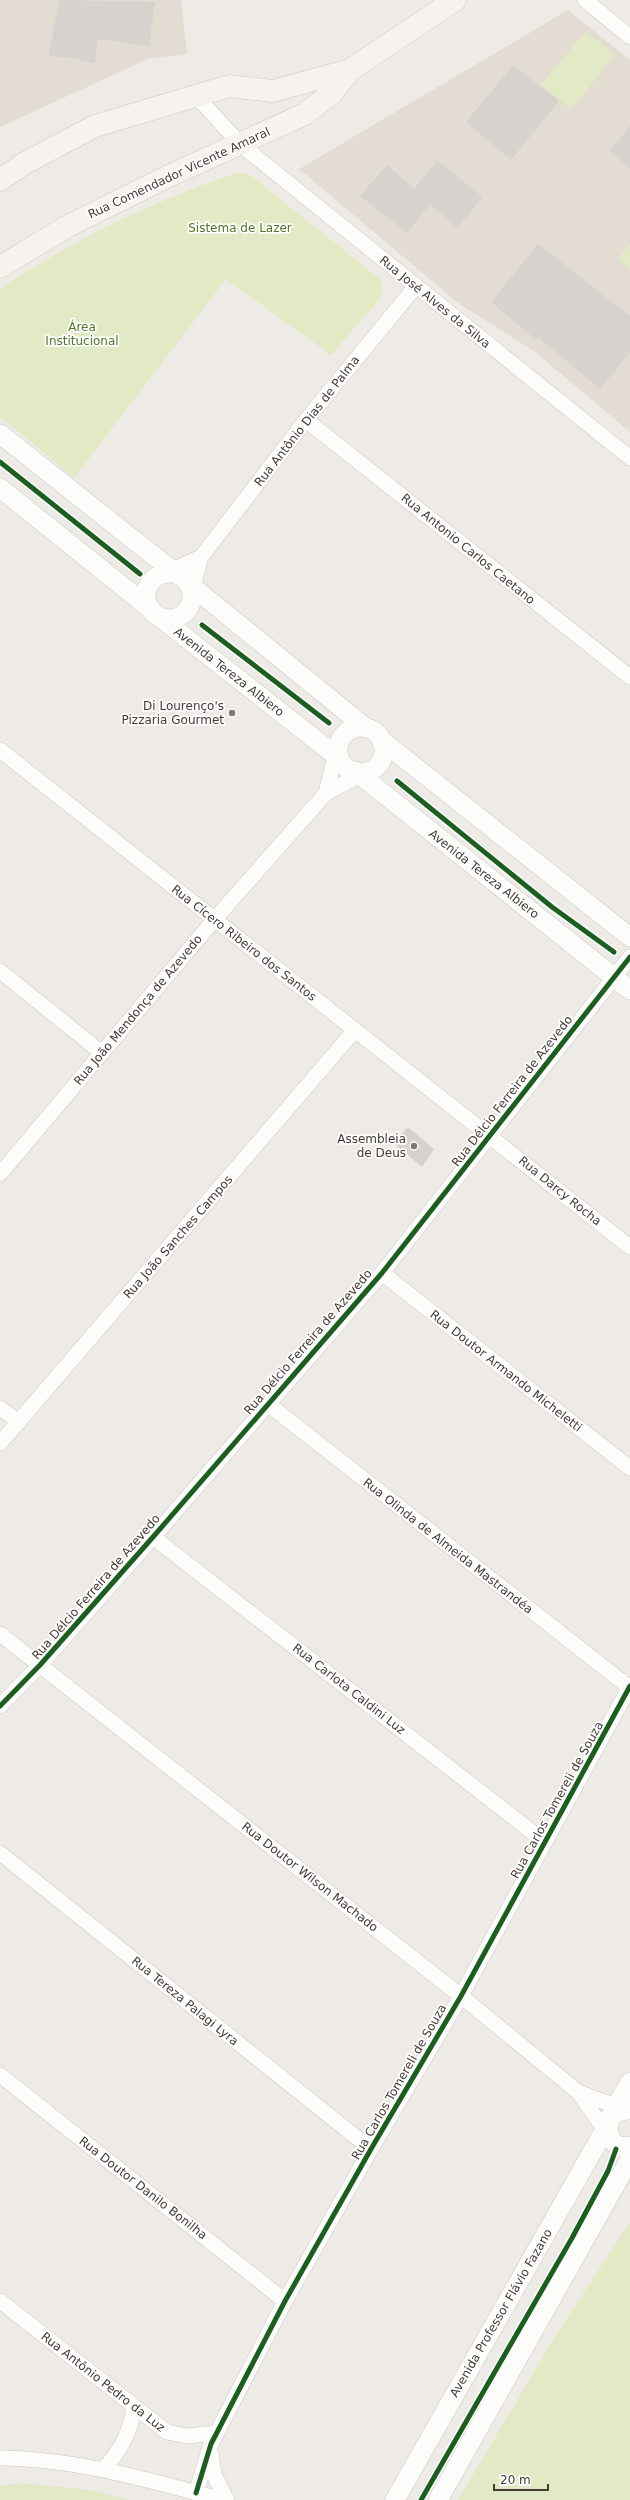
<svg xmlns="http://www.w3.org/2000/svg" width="630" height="2500" font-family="'DejaVu Sans',sans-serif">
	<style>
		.residential { fill: #e3dcd3 }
		.green { fill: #e1eac4 }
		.building { fill: #d6d2cd }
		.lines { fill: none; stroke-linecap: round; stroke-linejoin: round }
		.minor-casing { stroke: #cbc7c2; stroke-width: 16 }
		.tertiary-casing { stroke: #cbc7c2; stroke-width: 20 }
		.secondary-casing { stroke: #cfc8be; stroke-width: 23 }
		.minor { stroke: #fcfcfb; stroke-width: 15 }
		.tertiary { stroke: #fcfcfb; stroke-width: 19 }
		.secondary { stroke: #f6f2ed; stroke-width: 22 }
		.cycleway-casing { stroke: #fff; stroke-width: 8 }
		.cycleway { stroke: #1b5e20; stroke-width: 5 }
		.poi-dot { fill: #807972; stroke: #fff; stroke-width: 1.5 }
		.labels { text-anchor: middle; stroke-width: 3.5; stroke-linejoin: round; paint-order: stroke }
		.street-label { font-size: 12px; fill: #443b33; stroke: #fff }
		.park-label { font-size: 12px; fill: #517725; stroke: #fff }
		.poi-label { font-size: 12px; fill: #443b33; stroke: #fff; text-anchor: end }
	</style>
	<rect width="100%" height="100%" fill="#eeebe6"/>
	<!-- residential -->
	<path class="residential" d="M0,0H181L187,54L148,59L0,127Z
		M568,10L630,60V432L535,352L458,303L299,169Z"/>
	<!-- green -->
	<path class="green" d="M586,31L615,55L571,109L541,84Z
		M237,173L249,174L380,279L383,290L379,300L331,355L226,279L74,478L0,416V289C73,240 153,201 237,173Z
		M630,244V269L618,259Z
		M630,2222V2500H458L556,2335Z
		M21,2483L90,2490L128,2500H0V2486Z"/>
	<!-- building -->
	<path class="building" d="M59,0L155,2L149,46L98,39L95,63L66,57L65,58L49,56Z
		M513,65L559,101L511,160L466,122Z
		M630,126V168L610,151Z
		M437,160L483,197L457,228L430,204L407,233L360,196L387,165L414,189Z
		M538,244L630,316V352L600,389L538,337L536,340L491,302Z
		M408,1127L434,1149L422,1167L393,1143Z"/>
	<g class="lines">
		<!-- minor casing -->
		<g class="minor-casing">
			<path id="minor" d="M585,0L630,37
				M196,96L241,145L630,458
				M306,420L630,677
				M165,573L201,557
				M191,596L201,557L306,420L416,286
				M0,750L630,1247
				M326,793L338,745
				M0,971L102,1053
				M0,1174L214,920L326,793L368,771
				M382,1273L630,1468
				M268,1404L629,1687
				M0,1408L19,1422
				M0,1443L355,1030
				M153,1537L545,1842
				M0,1634L461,1996L578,2092L609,2136
				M0,1706L40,1665L153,1537L382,1273L630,957
				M0,1853L371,2149
				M0,2075L285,2301
				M578,2092L623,2109
				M0,2301L167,2432L187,2436L217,2433
				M211,2453L214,2475L227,2500
				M0,2458C76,2459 150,2480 223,2500
				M103,2470C120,2451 130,2434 134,2408
				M196,2493L211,2444L285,2301L371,2149L461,1996L630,1686"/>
		</g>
		<!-- tertiary casing -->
		<g class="tertiary-casing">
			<path id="tertiary" d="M0,434L178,575
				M0,488L152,610
				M146 596a23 23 0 1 1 46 0a23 23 0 1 1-46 0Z
				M188,583L366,728
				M157,615L340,759
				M338 750a23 23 0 1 1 46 0a23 23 0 1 1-46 0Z
				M381,740L630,937
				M355,771L630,990
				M630,2109L615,2113C602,2126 609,2151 630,2146
				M611,2116L630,2082
				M395,2500L607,2126
				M438,2500L630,2159"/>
		</g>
		<!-- secondary casing -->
		<g class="secondary-casing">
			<path id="secondary" d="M0,180L25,163L95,126L229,86L273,91L350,70L455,0
				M0,267L68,226L171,175L305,114L332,93L350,70"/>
		</g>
		<!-- minor -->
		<use href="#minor" class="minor"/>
		<!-- tertiary -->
		<use href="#tertiary" class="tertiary"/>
		<!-- secondary -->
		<use href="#secondary" class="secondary"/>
		<!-- cycleway casing -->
		<g class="cycleway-casing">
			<path id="cycleway" d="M0,462L140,574
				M202,625L329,723
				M397,781L552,907L614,952
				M0,1706L40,1665L153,1537L382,1273L630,957
				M196,2493L211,2444L285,2301L371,2149L461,1996L630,1686
				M421,2500L572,2238L608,2171L616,2149"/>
		</g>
		<!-- cycleway -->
		<use href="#cycleway" class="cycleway"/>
	</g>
	<!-- markers -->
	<g class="poi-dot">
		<circle cx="232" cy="713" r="4"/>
		<circle cx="414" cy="1146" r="4"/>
	</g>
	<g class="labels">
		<!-- street labels -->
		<g class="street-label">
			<text transform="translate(179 173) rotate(-25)" y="4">Rua Comendador Vicente Amaral</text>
			<text transform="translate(435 302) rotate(39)" y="4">Rua José Alves da Silva</text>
			<text transform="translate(307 421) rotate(-52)" y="4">Rua Antônio Dias de Palma</text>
			<text transform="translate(468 549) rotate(39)" y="4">Rua Antonio Carlos Caetano</text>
			<text transform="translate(229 672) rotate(38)" y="4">Avenida Tereza Albiero</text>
			<text transform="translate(484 874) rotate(38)" y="4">Avenida Tereza Albiero</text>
			<text transform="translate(244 943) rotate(38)" y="4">Rua Cícero Ribeiro dos Santos</text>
			<text transform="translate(138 1010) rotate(-50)" y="4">Rua João Mendonça de Azevedo</text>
			<text transform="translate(512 1091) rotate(-52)" y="4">Rua Délcio Ferreira de Azevedo</text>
			<text transform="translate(560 1191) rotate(39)" y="4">Rua Darcy Rocha</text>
			<text transform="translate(178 1237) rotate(-49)" y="4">Rua João Sanches Campos</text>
			<text transform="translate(308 1342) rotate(-49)" y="4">Rua Délcio Ferreira de Azevedo</text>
			<text transform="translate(506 1371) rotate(38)" y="4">Rua Doutor Armando Micheletti</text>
			<text transform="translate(448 1546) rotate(38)" y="4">Rua Olinda de Almeida Mastrandéa</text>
			<text transform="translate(96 1587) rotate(-49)" y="4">Rua Délcio Ferreira de Azevedo</text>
			<text transform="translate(349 1689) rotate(38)" y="4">Rua Carlota Caldini Luz</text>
			<text transform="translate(557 1800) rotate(-61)" y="4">Rua Carlos Tomereli de Souza</text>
			<text transform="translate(310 1877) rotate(38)" y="4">Rua Doutor Wilson Machado</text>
			<text transform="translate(185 2001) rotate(39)" y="4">Rua Tereza Palagi Lyra</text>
			<text transform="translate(399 2082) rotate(-60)" y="4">Rua Carlos Tomereli de Souza</text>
			<text transform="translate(143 2188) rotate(38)" y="4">Rua Doutor Danilo Bonilha</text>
			<text transform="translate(501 2313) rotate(-60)" y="4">Avenida Professor Flávio Fazano</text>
			<text transform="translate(103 2382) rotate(38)" y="4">Rua Antônio Pedro da Luz</text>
		</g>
		<!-- park labels -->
		<g class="park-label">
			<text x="240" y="232">Sistema de Lazer</text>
			<text x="82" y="331">Área<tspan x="82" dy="14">Institucional</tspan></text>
		</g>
		<!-- poi labels -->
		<g class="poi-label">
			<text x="224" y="710">Di Lourenço's<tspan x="224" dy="14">Pizzaria Gourmet</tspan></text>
			<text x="406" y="1143">Assembleia<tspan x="406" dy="14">de Deus</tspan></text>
		</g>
	</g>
	<!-- scale -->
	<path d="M494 2484v6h54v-6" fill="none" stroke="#443b33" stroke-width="2"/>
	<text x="500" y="2484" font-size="12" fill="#443b33" stroke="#ffffff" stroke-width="3" paint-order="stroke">20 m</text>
</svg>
